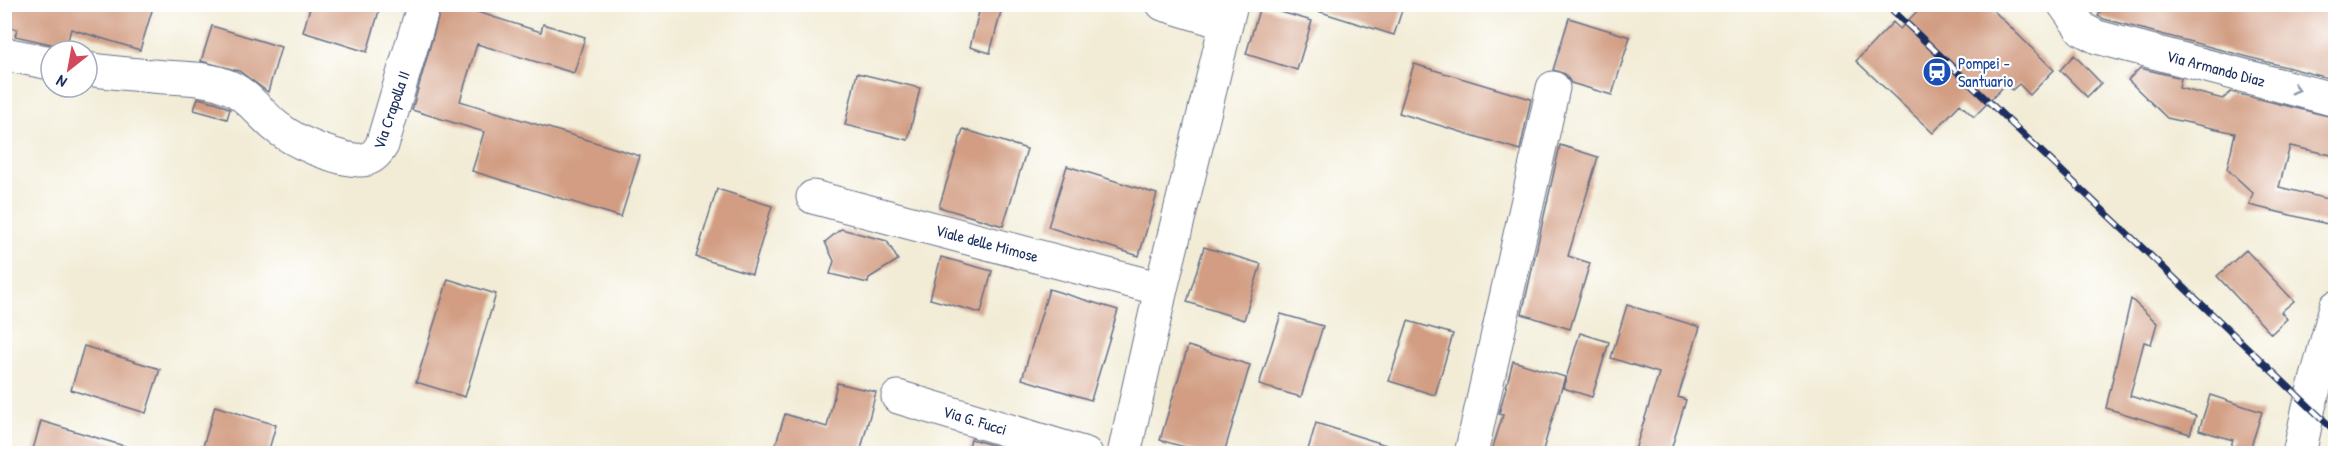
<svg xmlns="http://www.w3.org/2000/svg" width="2340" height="458" font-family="'Patrick Hand',sans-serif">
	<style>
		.building { fill: #d29d82 }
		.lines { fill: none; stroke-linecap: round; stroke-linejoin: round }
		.minor-casing { stroke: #667188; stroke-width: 35 }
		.minor { stroke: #fff; stroke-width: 33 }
		.rail-casing { stroke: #1b2f5e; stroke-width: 7 }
		.rail { stroke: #fff; stroke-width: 4.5; stroke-dasharray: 14; stroke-linecap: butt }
		.oneway { stroke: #8d97ae }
		.labels { text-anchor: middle; stroke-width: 4.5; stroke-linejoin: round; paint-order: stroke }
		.transit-label { font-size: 16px; fill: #164399; stroke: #fff; text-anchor: start }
		.street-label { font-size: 16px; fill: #1b2f5e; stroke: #fff }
	</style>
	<rect width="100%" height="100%" fill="#fff"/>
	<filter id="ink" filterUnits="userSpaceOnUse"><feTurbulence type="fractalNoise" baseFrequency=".0167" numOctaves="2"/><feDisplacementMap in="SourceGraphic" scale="12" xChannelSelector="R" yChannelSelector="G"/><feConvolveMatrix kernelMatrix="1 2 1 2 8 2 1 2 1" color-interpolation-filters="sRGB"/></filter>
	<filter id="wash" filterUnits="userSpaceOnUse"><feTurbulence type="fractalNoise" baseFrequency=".008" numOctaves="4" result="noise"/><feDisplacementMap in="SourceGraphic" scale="24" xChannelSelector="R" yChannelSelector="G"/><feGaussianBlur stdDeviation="1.35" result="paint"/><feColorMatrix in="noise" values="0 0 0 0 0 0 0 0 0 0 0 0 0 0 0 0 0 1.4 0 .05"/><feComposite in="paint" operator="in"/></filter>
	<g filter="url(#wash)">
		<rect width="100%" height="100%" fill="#f2ecd6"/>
		<g id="blocks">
			<!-- building -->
			<path class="building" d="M4,4H154L140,50L71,29L65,51L55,45L15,36L17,29L4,26Z
				M311,4H381L367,52L303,32Z
				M442,4H452L541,32L543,24L585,37L574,73L477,44L460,101L640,156L621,217L472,171L484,132L412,110Z
				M981,4H1003L990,53L970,47Z
				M1311,4H1404L1394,35L1311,9Z
				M1924,4H1987L2054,70L2030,95L2019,84L2012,90L2006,84L1974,117L1960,104L1933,133L1856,61L1893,22L1900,29Z
				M2105,4H2336V80L2104,19L2098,16Z
				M1260,6L1312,21L1297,70L1246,54Z
				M1569,18L1630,37L1612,95L1571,83L1565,74L1553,70Z
				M212,26L281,47L268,92L239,71L201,61Z
				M2074,55L2101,83L2087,97L2060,70Z
				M1414,64L1531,99L1520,150L1399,113Z
				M2140,68L2181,78L2179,88L2223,99L2231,92L2336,118V156L2290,146L2279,187L2336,201V226L2249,205L2253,193L2227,169L2235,133L2167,118L2128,80Z
				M857,73L920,88L908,140L845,125Z
				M198,98L218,103L230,109L227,119L194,110Z
				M963,129L1027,149L1003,226L939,207Z
				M1560,145L1598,157L1568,256L1590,263L1570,329L1522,314Z
				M1067,166L1157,194L1139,256L1048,227Z
				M717,189L772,206L752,274L696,257Z
				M841,229L887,241L898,260L869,278L868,283L830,274L834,261L825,242Z
				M1204,247L1261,264L1244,320L1187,302Z
				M2246,250L2294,301L2281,312L2287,319L2271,334L2217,276Z
				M941,257L992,271L981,313L930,299Z
				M448,279L496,294L465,397L416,382Z
				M1049,289L1118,310L1091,400L1022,379Z
				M2131,299L2157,323L2151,344L2144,342L2130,396L2196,416L2190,434L2106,408Z
				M1627,305L1700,327L1678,397L1686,400L1670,453H1634L1659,373L1611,358Z
				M1281,314L1323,326L1301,397L1259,385Z
				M1408,321L1453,334L1435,395L1389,381Z
				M1580,333L1609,342L1592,397L1563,388Z
				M84,346L160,369L146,413L71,390Z
				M1188,346L1250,365L1224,453H1205L1160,440Z
				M1513,361L1565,377L1542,453H1491L1503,415L1499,414Z
				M837,383L876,392L860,453H773L785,414L827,427Z
				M2210,395L2262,412L2249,453H2228L2233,440L2199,430Z
				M215,406L276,425L268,453H201Z
				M41,421L131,448L130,453H32Z
				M1316,423L1399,449L1398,453H1307Z
				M971,439L1020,453H967Z"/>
		</g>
	</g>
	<g filter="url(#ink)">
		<use href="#blocks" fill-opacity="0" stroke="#667188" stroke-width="1.5"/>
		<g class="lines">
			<!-- minor casing -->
			<g class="minor-casing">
				<path id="minor" d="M1163,4L1226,23
					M2064,4L2082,29L2097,37L2336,100
					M4,54L51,63
					M87,69C113,73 139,75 165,77C184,78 205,78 224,85C245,92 258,111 274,125C294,142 318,151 344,158C362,162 372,162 382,145L424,4
					M813,197L1161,289
					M898,397L1086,454
					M1124,454L1161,289L1231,4
					M1471,454L1553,88
					M2299,454L2309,407L2336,307"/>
			</g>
			<!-- minor -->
			<use href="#minor" class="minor"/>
			<!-- rail casing -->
			<g class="rail-casing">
				<path id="rail" d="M1886,4L2336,432"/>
			</g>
			<!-- rail -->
			<use href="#rail" class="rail"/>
		</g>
		<!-- one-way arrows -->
		<defs><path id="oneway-chevron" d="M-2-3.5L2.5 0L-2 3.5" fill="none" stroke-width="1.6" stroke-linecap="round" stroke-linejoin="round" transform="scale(1.5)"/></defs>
		<use class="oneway" href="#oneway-chevron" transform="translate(2296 89) rotate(15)"/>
	</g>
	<!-- icons -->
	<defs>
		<g id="station-disc" transform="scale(1.5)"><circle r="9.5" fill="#1a4fb4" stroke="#fff"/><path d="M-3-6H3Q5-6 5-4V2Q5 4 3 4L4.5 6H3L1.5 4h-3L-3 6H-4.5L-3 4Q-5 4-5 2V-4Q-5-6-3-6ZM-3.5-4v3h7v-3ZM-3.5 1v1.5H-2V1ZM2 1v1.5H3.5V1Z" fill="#fff"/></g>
	</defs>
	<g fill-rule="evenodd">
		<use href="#station-disc" x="1937" y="72"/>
	</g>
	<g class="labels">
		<!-- transit labels -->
		<g class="transit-label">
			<text x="1958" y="69">Pompei -<tspan x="1958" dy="18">Santuario</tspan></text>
		</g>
		<!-- street labels -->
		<g class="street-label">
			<text transform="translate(2216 68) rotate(15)" y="6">Via Armando Diaz</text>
			<text transform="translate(391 110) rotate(-71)" y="6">Via Crapolla II</text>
			<text transform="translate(987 243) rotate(15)" y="6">Viale delle Mimose</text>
			<text transform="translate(975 420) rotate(17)" y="6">Via G. Fucci</text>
		</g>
	</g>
	<!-- margin -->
	<rect width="2340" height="458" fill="none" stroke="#fff" stroke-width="24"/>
	<!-- north arrow -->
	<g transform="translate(69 69) rotate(211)"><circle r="28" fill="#ffffff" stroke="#a4acbf" stroke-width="1.5"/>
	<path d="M0-4.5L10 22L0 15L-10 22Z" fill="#d1495b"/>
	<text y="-9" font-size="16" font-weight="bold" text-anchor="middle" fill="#1b2f5e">N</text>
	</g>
</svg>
